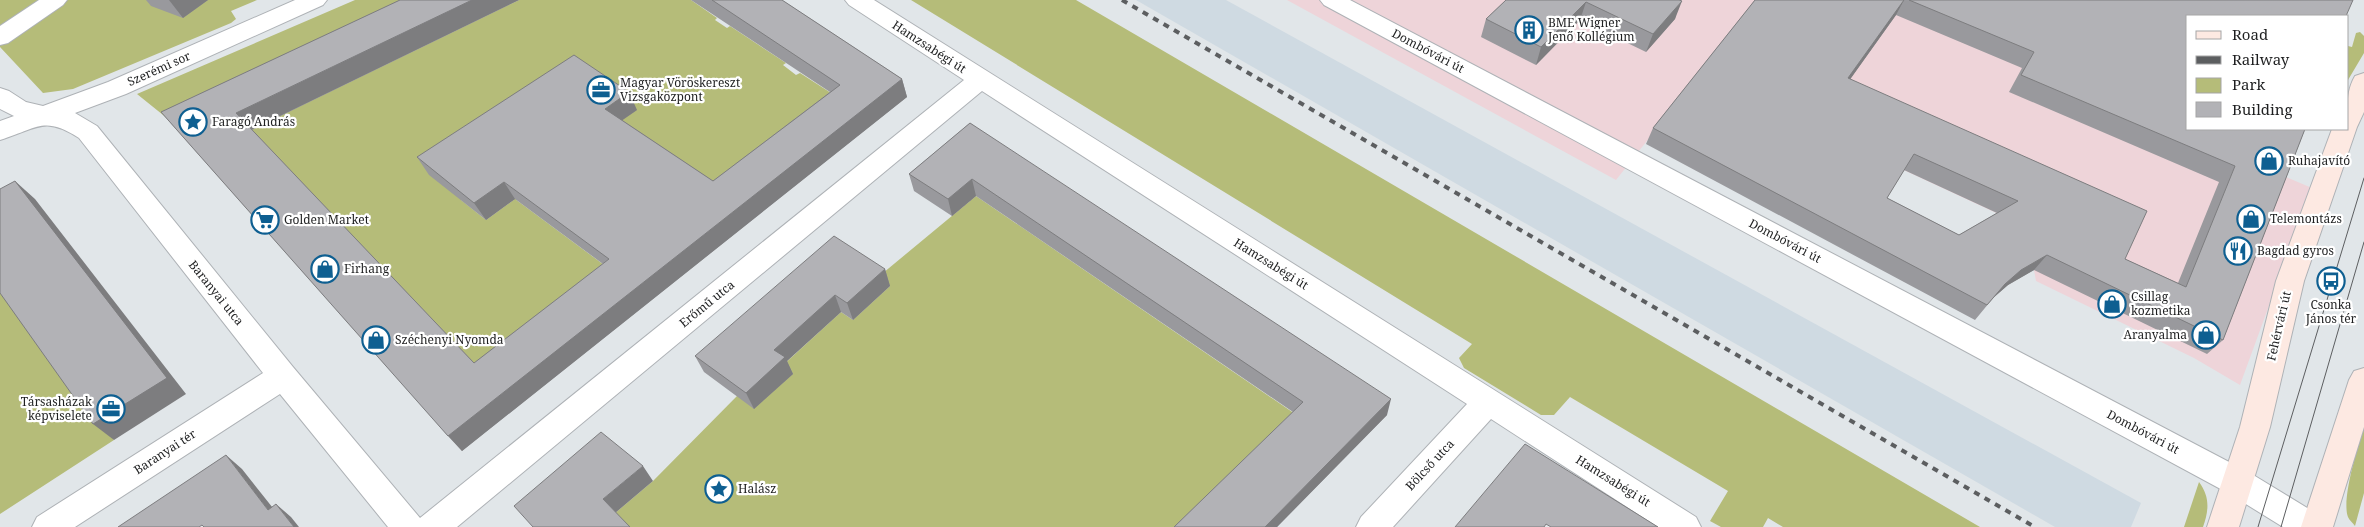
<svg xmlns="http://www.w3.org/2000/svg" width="2364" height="527" font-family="'Noto Serif',serif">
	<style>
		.commercial { fill: #eed4d9 }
		.built { fill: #cfdae2 }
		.green { fill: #b5bc79 }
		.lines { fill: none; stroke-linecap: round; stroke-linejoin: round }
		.street-casing { stroke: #aeb2b6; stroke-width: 2 }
		.secondary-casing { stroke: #aeb2b6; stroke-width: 2 }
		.street { fill: #fff; fill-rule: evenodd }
		.secondary { fill: #fde9e2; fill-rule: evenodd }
		.tram { stroke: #5c5e60; stroke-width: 1 }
		.rail { stroke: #5c5e60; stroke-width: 4; stroke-dasharray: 6 6; stroke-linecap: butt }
		.wall { fill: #99999d; fill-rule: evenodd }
		.shaded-wall { fill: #7d7d7f }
		.building { fill: #b2b2b6; stroke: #7d7d7f; fill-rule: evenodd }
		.labels { text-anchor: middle; stroke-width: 4.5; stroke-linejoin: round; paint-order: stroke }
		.poi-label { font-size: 12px; fill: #1e1f20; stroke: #fff; text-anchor: start }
		.street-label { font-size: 12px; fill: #1e1f20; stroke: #fff }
	</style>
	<rect width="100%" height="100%" fill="#e1e6e9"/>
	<!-- commercial -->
	<path class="commercial" d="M1287,0H2060L2023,67L2312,188L2240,385L2194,358L2036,281L2034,270L2007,218L1699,75L1616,180Z"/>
	<!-- built -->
	<path class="built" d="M1136,0H1226L2141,503L2131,527H2055Z"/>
	<!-- green -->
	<path class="green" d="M0,0H257L231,11L236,19L231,23L73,89L43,93L0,47Z
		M355,0H434L173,123L137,94Z
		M519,0H691L717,18L715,20L727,28L730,26L786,63L783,65L796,75L800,73L845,102L720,199L461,200L486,220L515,199L619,276L487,380L251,130Z
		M911,0H1076L1980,527H1783L1768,518L1763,527H1721L1710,521L1728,491L1570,397L1554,415H1541L1464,368L1459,358L1472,344Z
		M2360,32L2364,36V53L2348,80V46L2352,47L2356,33Z
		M976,196L1301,418L1189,527H627L614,514L653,481L737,396L782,366L841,312L853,320L890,286L877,278Z
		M0,281L114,440L0,514Z
		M2364,424V493L2355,526C2353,523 2349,520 2348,517C2341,499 2359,444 2364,424Z
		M2199,482C2210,497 2209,510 2203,527H2184Z"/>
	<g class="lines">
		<!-- street casing -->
		<g class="street-casing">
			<path id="street" d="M39,0H67L63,5L8,43L0,45V26Z
				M295,0H327L323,5L126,94L75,113L97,126L293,367L420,518L964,80L849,5L845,0H874L1696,517L1701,527H1658L1491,419L1393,527H1356L1361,517L1467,404L982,91L457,527H388L280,394L75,527H32L37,517L263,373L79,138C43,115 37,129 0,140V121L14,116L0,109V88L9,91L26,102L43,106L108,82Z
				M1320,0H1350L2250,473L2322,517L2327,527H2283L2228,493L1324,5Z"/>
		</g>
		<!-- secondary casing -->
		<g class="secondary-casing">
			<path id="secondary" d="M2364,73V112L2357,127L2304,281L2270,427L2239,527H2207L2240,427L2276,281L2332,129H2348C2348,110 2345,93 2355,76Z
				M2364,368V427L2333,527H2301L2349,380L2354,371Z"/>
		</g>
		<!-- street -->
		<use href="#street" class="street"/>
		<!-- secondary -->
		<use href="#secondary" class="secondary"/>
		<!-- tram -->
		<path class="tram" d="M2258,527L2364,178
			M2281,527L2364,242"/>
		<!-- rail -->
		<path class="rail" d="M1122,0L2035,527"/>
	</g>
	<!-- wall -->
	<path class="wall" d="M146,0H208L183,18L151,6Z
		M400,0H519L252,130L474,363L603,264L515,199L486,220L429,175L417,157L637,110L622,120L713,181L830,92L691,0H782L902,79L907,97L462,451L161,112Z
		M1506,0H1679L1675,19L1646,52L1580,20L1536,65L1481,37L1486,19Z
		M1755,0H2353L2188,16L2305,129L2223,340L2207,354L2034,270L2008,285L1994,297L1975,320L1646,144L1653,128ZM1896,15L2022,68L2009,92L2219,182L2178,283L2125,259L1850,79ZM1904,170L1997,213L1959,235L1887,198Z
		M970,123L1387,415L1277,527H1174L1293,412L976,196L952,216L914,191L909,174Z
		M885,269L890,286L853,320L841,312L787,361L793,374L754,409L704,372L695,356Z"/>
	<!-- shaded-wall -->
	<path class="shaded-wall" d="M169,0H208L183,18Z
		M472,0H519L251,130L236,113Z
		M1904,0L1896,15L1839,95L1848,78Z
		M1682,1L1675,19L1646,52L1653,34Z
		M1586,2L1580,20L1536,65L1541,47Z
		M902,79L907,97L462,451L448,436Z
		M629,92L637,110L614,126L605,109Z
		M972,179L976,196L952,216L948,199Z
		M15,181L35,199L186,394L114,440L93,424Z
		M504,182L515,199L486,220L474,203Z
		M2047,255L2034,270L2008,285L1992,299L2005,284L2021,270Z
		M885,269L890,286L853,320L847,303Z
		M835,295L841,312L787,361L793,374L754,409L746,393L774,350Z
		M1391,399L1387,415L1277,527H1265Z
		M226,455L242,469L284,522L268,510Z
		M643,466L653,481L614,514L603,499Z
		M276,504L291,517L299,527H294Z"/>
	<!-- building -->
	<path class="building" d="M400,0H472L236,113L474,363L609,259L504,182L474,203L417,157L574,55L629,92L605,109L713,181L840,85L712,0H782L902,79L448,436L161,112Z
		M1506,0H1679L1682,1L1653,34L1586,2L1541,47L1486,19Z
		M1755,0H1904L1848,78L2147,211L2125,259L2186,287L2235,166L2021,75L2034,52L1909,0H2353L2346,16H2188V129H2305L2223,340L2047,255L2021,270L2005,284L1987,305L1653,128ZM1914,154L2018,201L1959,235L1887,198Z
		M970,123L1391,399L1265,527H1174L1303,402L972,179L948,199L909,174Z
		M15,181L167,378L93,424L0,293V189Z
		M834,236L885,269L847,303L835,295L774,350L785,357L746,393L695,356Z
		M601,432L643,466L603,499L630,527H533L514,506Z
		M1525,444L1658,527H1551L1546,524L1544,527H1455Z
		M226,455L268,510L276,504L294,527H204L202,525L199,527H118Z"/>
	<!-- icons -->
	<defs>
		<g id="building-ring" transform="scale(1.4375)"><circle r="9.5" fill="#fff" stroke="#0e5f91" stroke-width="1.5"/><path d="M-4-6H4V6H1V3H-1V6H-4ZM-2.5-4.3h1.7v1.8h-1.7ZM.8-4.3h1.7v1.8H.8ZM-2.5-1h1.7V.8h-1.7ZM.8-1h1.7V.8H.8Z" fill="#0e5f91"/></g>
		<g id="office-ring" transform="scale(1.4375)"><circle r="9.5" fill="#fff" stroke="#0e5f91" stroke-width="1.5"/><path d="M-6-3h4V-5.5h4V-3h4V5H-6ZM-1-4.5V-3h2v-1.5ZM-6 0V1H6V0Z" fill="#0e5f91"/></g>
		<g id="sight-ring" transform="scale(1.4375)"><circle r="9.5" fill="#fff" stroke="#0e5f91" stroke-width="1.5"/><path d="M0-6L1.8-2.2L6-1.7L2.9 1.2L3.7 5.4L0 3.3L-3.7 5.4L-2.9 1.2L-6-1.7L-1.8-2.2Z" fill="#0e5f91"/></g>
		<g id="shop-ring" transform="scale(1.4375)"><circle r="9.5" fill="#fff" stroke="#0e5f91" stroke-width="1.5"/><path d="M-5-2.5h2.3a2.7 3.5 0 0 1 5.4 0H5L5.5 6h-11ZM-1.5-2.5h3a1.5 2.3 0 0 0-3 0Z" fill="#0e5f91"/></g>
		<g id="supermarket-ring" transform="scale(1.4375)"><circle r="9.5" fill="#fff" stroke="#0e5f91" stroke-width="1.5"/><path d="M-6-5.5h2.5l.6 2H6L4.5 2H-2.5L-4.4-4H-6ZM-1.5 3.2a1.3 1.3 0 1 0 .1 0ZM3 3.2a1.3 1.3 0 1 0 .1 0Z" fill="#0e5f91"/></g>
		<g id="restaurant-ring" transform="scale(1.4375)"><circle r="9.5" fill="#fff" stroke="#0e5f91" stroke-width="1.5"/><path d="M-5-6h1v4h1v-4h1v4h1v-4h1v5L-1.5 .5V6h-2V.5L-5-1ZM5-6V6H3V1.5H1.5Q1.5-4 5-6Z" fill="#0e5f91"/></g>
		<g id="bus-ring" transform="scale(1.4375)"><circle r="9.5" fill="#fff" stroke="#0e5f91" stroke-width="1.5"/><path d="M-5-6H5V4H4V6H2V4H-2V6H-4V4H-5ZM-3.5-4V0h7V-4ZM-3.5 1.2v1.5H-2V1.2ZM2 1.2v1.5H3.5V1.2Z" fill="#0e5f91"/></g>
	</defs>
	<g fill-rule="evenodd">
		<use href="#building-ring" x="1529" y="30"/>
		<use href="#office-ring" x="601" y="90"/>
		<use href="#sight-ring" x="193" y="122"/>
		<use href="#shop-ring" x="2269" y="161"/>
		<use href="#shop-ring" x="2251" y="219"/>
		<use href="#supermarket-ring" x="265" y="220"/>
		<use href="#restaurant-ring" x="2238" y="251"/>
		<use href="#shop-ring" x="325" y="269"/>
		<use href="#bus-ring" x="2331" y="281"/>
		<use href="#shop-ring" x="2112" y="304"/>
		<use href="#shop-ring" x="2206" y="335"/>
		<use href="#shop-ring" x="376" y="340"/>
		<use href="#office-ring" x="111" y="409"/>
		<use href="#sight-ring" x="719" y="489"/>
	</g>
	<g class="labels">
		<!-- poi labels -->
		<g class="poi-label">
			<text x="1548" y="27">BME Wigner<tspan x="1548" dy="14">Jenő Kollégium</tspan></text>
			<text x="620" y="87">Magyar Vöröskereszt<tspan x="620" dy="14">Vizsgaközpont</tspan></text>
			<text x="212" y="126">Faragó András</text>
			<text x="2288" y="165">Ruhajavító</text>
			<text x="2270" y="223">Telemontázs</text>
			<text x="284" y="224">Golden Market</text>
			<text x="2257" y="255">Bagdad gyros</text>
			<text x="344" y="273">Firhang</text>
			<text x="2131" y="301">Csillag<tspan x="2131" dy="14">kozmetika</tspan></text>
			<text x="2331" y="309" text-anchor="middle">Csonka<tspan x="2331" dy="14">János tér</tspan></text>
			<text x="2187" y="339" text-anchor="end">Aranyalma</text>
			<text x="395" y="344">Széchenyi Nyomda</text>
			<text x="92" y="406" text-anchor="end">Társasházak<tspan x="92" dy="14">képviselete</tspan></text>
			<text x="738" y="493">Halász</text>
		</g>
		<!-- street labels -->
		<g class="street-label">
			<text transform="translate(929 47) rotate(33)" y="4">Hamzsabégi út</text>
			<text transform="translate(1428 51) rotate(28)" y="4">Dombóvári út</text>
			<text transform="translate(159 69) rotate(-24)" y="4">Szerémi sor</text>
			<text transform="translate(1785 241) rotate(28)" y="4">Dombóvári út</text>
			<text transform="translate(1271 264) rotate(32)" y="4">Hamzsabégi út</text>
			<text transform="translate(216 293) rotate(51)" y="4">Baranyai utca</text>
			<text transform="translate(707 304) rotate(-39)" y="4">Erőmű utca</text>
			<text transform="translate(2279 326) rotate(-77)" y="4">Fehérvári út</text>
			<text transform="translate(2143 432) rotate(28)" y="4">Dombóvári út</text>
			<text transform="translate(165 452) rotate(-33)" y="4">Baranyai tér</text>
			<text transform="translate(1430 465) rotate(-47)" y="4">Bölcső utca</text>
			<text transform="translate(1613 481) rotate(32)" y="4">Hamzsabégi út</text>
		</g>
	</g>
	<!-- legend -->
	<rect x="2186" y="15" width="162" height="115" fill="#ffffff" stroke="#a5a5a6"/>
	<rect x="2196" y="31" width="25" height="8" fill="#fde9e2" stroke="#a5a5a6"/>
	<text x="2232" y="40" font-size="15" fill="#1e1f20">Road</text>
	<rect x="2196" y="56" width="25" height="8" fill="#5c5e60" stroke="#a5a5a6"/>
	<text x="2232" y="65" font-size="15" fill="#1e1f20">Railway</text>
	<rect x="2196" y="78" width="25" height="15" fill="#b5bc79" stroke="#a5a5a6"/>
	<text x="2232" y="90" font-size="15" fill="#1e1f20">Park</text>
	<rect x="2196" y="102" width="25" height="15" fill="#b2b2b6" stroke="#a5a5a6"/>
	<text x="2232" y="115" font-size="15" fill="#1e1f20">Building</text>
</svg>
